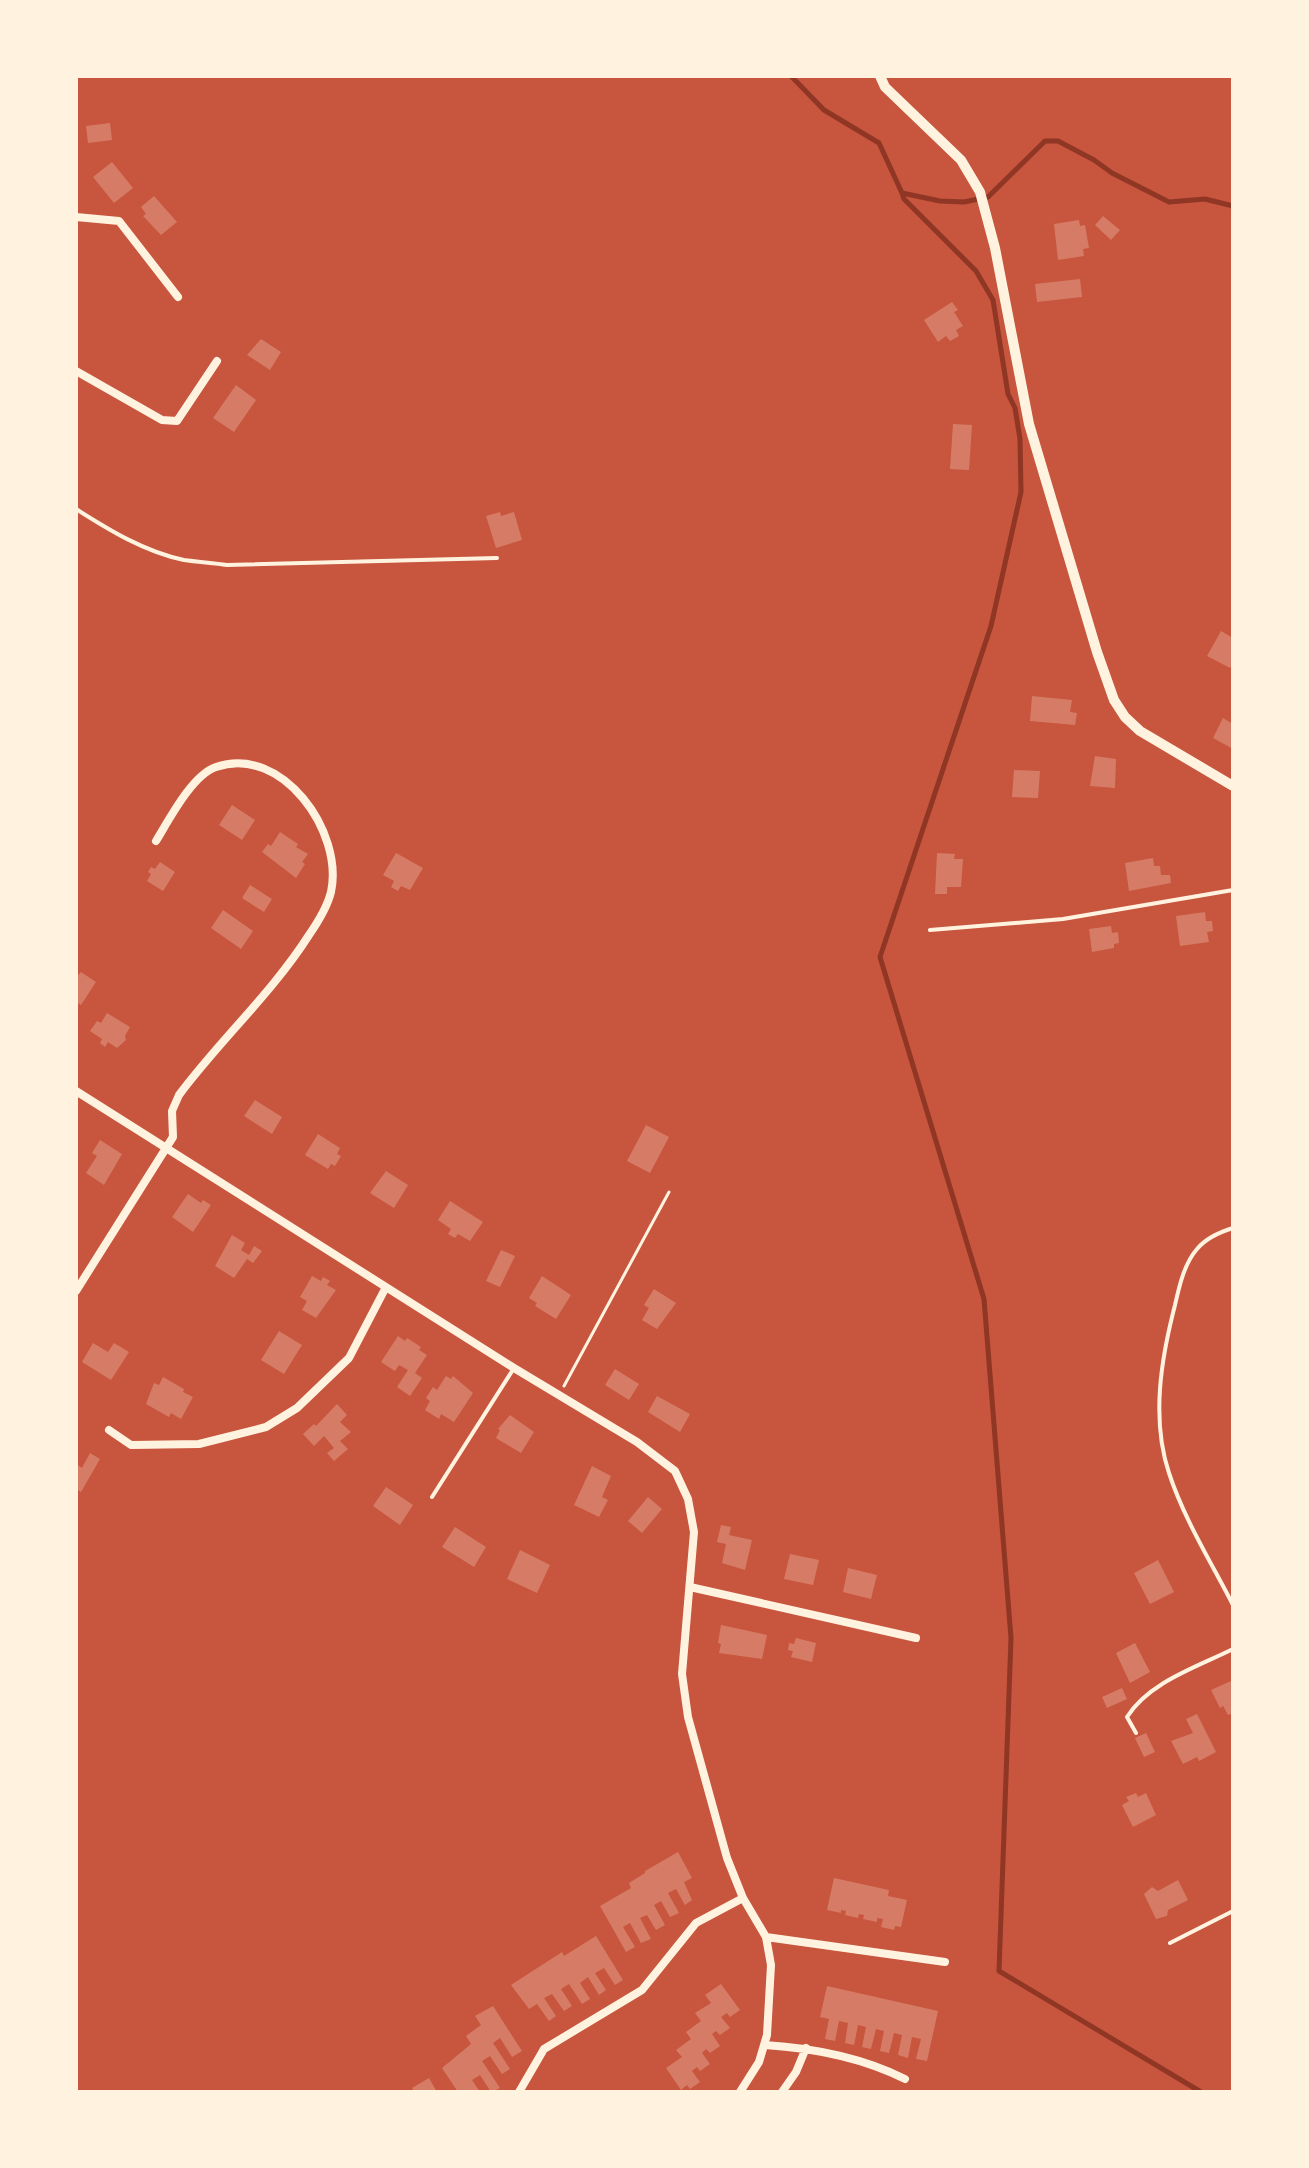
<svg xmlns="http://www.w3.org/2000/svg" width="1309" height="2168" font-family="Merriweather,serif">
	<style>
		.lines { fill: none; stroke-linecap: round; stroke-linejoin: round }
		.stream { stroke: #8f3625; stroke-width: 5 }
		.building { fill: #d67c66 }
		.path { stroke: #fff3e0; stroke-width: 3 }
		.service { stroke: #fff3e0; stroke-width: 4 }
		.minor { stroke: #fff3e0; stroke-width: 8 }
		.tertiary { stroke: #fff3e0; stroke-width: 10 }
	</style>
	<rect width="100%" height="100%" fill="#c8553d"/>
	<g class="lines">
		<!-- stream -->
		<path class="stream" d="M791,76L824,110L879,143L902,193L940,201L964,202L988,197L1045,141H1058L1094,160L1112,173L1169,202L1205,199L1233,206
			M902,193L904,199L976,271L993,300L1008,394L1015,408L1020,439L1021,492L991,626L880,957L984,1299L1011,1638L999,1971L1201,2092"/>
	</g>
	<!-- building -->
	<path class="building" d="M110,123L112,140L88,143L86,126Z
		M112,162L133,188L114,203L93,177Z
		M154,196L177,222L161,235L143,216L146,214L141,207Z
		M1103,216L1120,230L1111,240L1095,225Z
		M1079,220L1080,226L1085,225L1089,248L1083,249L1084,256L1058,260L1054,224Z
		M1080,279L1082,297L1037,302L1035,284Z
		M952,302L958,310L954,312L963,326L956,330L959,336L950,341L946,336L938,342L924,320Z
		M261,339L281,352L270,370L247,355Z
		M236,385L256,400L234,432L213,418Z
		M953,424L972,425L969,470L950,469Z
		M500,512L501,516L514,512L522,540L496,548L486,516Z
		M1221,631L1233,638V662L1230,668L1207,656Z
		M1032,696L1072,700L1070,712L1077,713L1075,725L1030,721Z
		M1223,718L1233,724V749L1213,738Z
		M1095,756L1116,759L1115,788L1090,786Z
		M1014,770L1040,771L1038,798L1012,797Z
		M232,805L255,820L242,840L219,825Z
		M280,832L298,844L296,847L308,854L302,862L305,864L296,878L262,852L268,844L271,846Z
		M396,853L423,868L410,890L401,886L398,891L391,887L394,881L383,875Z
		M937,853L955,854L954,859H963L961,887H947V894H935Z
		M1153,858L1154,866H1160L1161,875H1170L1171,883L1129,891L1125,863Z
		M160,862L175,872L163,891L147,881L151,874L148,872L151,867L155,869Z
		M250,885L272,899L264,912L242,898Z
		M223,910L253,931L241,949L211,928Z
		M1205,912L1206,921H1212L1213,931L1207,932L1209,942L1180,946L1176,916Z
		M1111,926L1112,933L1118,932L1119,943L1114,944V948L1092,952L1089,929Z
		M81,972L96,982L81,1005L76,1002V977Z
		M107,1013L130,1027L125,1036L126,1040L117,1048L108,1042L105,1047L100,1043L102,1039L90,1031L97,1021L101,1023Z
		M255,1100L282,1117L272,1134L244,1116Z
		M646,1125L669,1137L650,1173L627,1161Z
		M318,1134L340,1148L337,1154L341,1156L335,1166L331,1164L328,1169L305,1155Z
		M100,1140L122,1154L104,1185L86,1173L97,1156L92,1153Z
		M386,1171L408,1185L394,1208L370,1193Z
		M188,1194L201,1203L203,1200L211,1205L193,1232L172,1217Z
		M450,1201L483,1222L470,1241L458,1234L455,1238L448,1234L451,1229L438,1220Z
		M232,1235L245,1243L241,1250L249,1255L254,1246L262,1251L253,1263L247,1259L234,1278L215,1266Z
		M501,1250L515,1256L500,1287L486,1281Z
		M312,1276L321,1281L323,1277L330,1281L327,1285L336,1290L316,1318L302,1310L307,1301L300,1297Z
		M542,1276L571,1295L556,1319L535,1306L537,1303L529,1298Z
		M654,1289L676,1303L657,1329L642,1320L649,1308L644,1305Z
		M279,1331L302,1345L284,1374L261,1360Z
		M398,1336L405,1341L407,1338L421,1347L419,1350L427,1355L415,1373L422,1378L410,1396L397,1387L408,1370L399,1365L395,1371L381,1362Z
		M93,1343L108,1352L114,1343L129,1352L111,1380L82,1362Z
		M615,1369L639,1384L629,1400L605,1385Z
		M446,1376L451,1379L453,1376L473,1393L454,1422L441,1414L439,1419L425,1410L430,1401L426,1398L433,1387L437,1390Z
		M163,1377L184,1389L183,1392L193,1397L181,1419L171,1413L169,1417L146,1404L154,1383L159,1385Z
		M657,1396L690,1414L680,1432L648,1412Z
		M337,1404L347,1415L340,1422L351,1432L340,1441L348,1449L334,1461L327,1453L334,1448L324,1436L314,1446L303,1434L314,1424L316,1426Z
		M510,1415L534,1432L521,1453L496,1438L500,1430L498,1429Z
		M90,1453L100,1459L81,1492L76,1489V1464L82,1468Z
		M592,1466L611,1476L602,1497L608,1500L599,1517L574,1505Z
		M386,1487L413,1505L400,1525L373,1506Z
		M648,1497L662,1509L642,1533L628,1521Z
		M721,1525L731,1527L729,1535L752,1540L745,1570L722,1563L726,1544L717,1542Z
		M455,1527L486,1547L474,1567L442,1547Z
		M520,1550L550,1565L537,1593L507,1579Z
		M790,1554L819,1560L813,1585L784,1579Z
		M1158,1560L1174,1592L1150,1604L1134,1573Z
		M848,1568L877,1575L871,1599L843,1592Z
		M721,1625L767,1635L762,1659L719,1653L721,1644L718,1643Z
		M796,1638L816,1643L812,1662L791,1657L793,1651L788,1650L789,1643L794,1644Z
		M1135,1643L1150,1672L1130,1683L1116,1653Z
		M1233,1680V1713L1228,1715L1223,1706L1220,1708L1211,1690Z
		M1122,1688L1127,1699L1107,1708L1102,1697Z
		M1197,1714L1216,1752L1199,1761L1197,1757L1183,1764L1171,1741L1193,1733L1186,1719Z
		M1146,1733L1155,1752L1144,1757L1135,1738Z
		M1136,1793L1138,1797L1146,1793L1156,1815L1133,1827L1122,1805L1129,1801L1126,1797Z
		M678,1852L692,1878L684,1882L692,1900L685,1905L676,1889L668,1893L679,1913L670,1917L661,1901L654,1905L665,1925L656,1930L647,1915L640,1918L651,1939L641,1943L630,1923L623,1927L635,1947L626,1952L600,1906L631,1888L629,1883L645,1873V1871Z
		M834,1878L889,1890L888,1896L907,1900L901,1927L895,1926L894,1930L881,1927L883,1919L877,1918V1922L863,1919L864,1915L859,1914L858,1918L845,1915L846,1911L841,1910V1913L827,1910Z
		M1178,1880L1188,1900L1168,1910L1167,1916L1156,1919L1144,1894L1152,1887L1158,1891Z
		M596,1936L623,1980L615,1985L604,1968L595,1973L606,1990L599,1995L588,1977L580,1983L590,1999L582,2004L569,1984L561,1989L572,2006L564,2011L552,1994L544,1998L556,2016L549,2021L537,2004L529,2009L511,1985L562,1952L564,1956Z
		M721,1984L740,2010L730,2017L727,2013L721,2017L730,2028L720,2035L716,2031L712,2034L720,2046L710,2053L706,2049L702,2053L710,2064L700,2071L697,2067L692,2071L700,2082L690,2089L687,2085L681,2090L666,2068L682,2057L676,2050L691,2039L686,2032L701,2021L695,2013L711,2003L705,1995Z
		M827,1986L938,2011L927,2061L916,2059L921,2039L912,2037L908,2058L898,2055L902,2035L894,2033L889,2053L880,2051L884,2031L876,2029L871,2049L862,2047L866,2027L858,2025L854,2045L845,2043L848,2023L839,2021L835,2041L825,2039L829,2019L820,2017Z
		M493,2006L522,2051L512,2057L500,2038L493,2043L510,2069L502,2074L490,2056L482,2061L500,2088L491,2092L480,2075L472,2080L480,2092H469L467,2090L458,2092L442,2068L471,2044L466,2036L481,2025L475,2016Z
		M429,2078L437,2092H415L412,2088Z"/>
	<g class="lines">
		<!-- path -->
		<path class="path" d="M564,1386L669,1192"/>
		<!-- service -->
		<path class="service" d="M76,509C109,530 145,552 184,560C198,562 213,563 227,565L497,558
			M930,930L1063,919L1233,890
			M1233,1228C1220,1232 1206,1238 1197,1249C1184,1264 1179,1287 1175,1305C1161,1359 1151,1419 1169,1473C1184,1519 1211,1562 1233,1605
			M432,1497L514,1368
			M1136,1733L1127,1717C1149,1682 1197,1667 1233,1649
			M1170,1943L1233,1911"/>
		<!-- minor -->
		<path class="minor" d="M76,217L119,221L178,297
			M76,371L162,420L177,421L217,361
			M76,1091L514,1368L637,1442L675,1471L688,1499L694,1532L682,1674L688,1717L727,1858L743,1898L766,1937L771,1965L767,2035L759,2062L740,2092
			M76,1291L173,1137L172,1111L179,1095C220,1040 272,993 309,935C318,922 327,908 331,892C344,832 282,744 216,767C192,775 169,820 156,841
			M109,1430L131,1445L199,1444L266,1427L297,1408L349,1358L386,1287
			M690,1587L916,1638
			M766,1937L945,1962
			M765,2045C813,2048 861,2057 905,2079
			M519,2092L544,2049L642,1990L696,1923L743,1898
			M782,2092L796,2072L806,2048"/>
		<!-- tertiary -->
		<path class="tertiary" d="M880,76L885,87L961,160L980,192L995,248L1029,424L1097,652L1114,700L1125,717L1140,731L1233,786"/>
	</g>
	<!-- border -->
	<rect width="1309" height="2168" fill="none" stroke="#fff3e0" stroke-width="156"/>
</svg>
